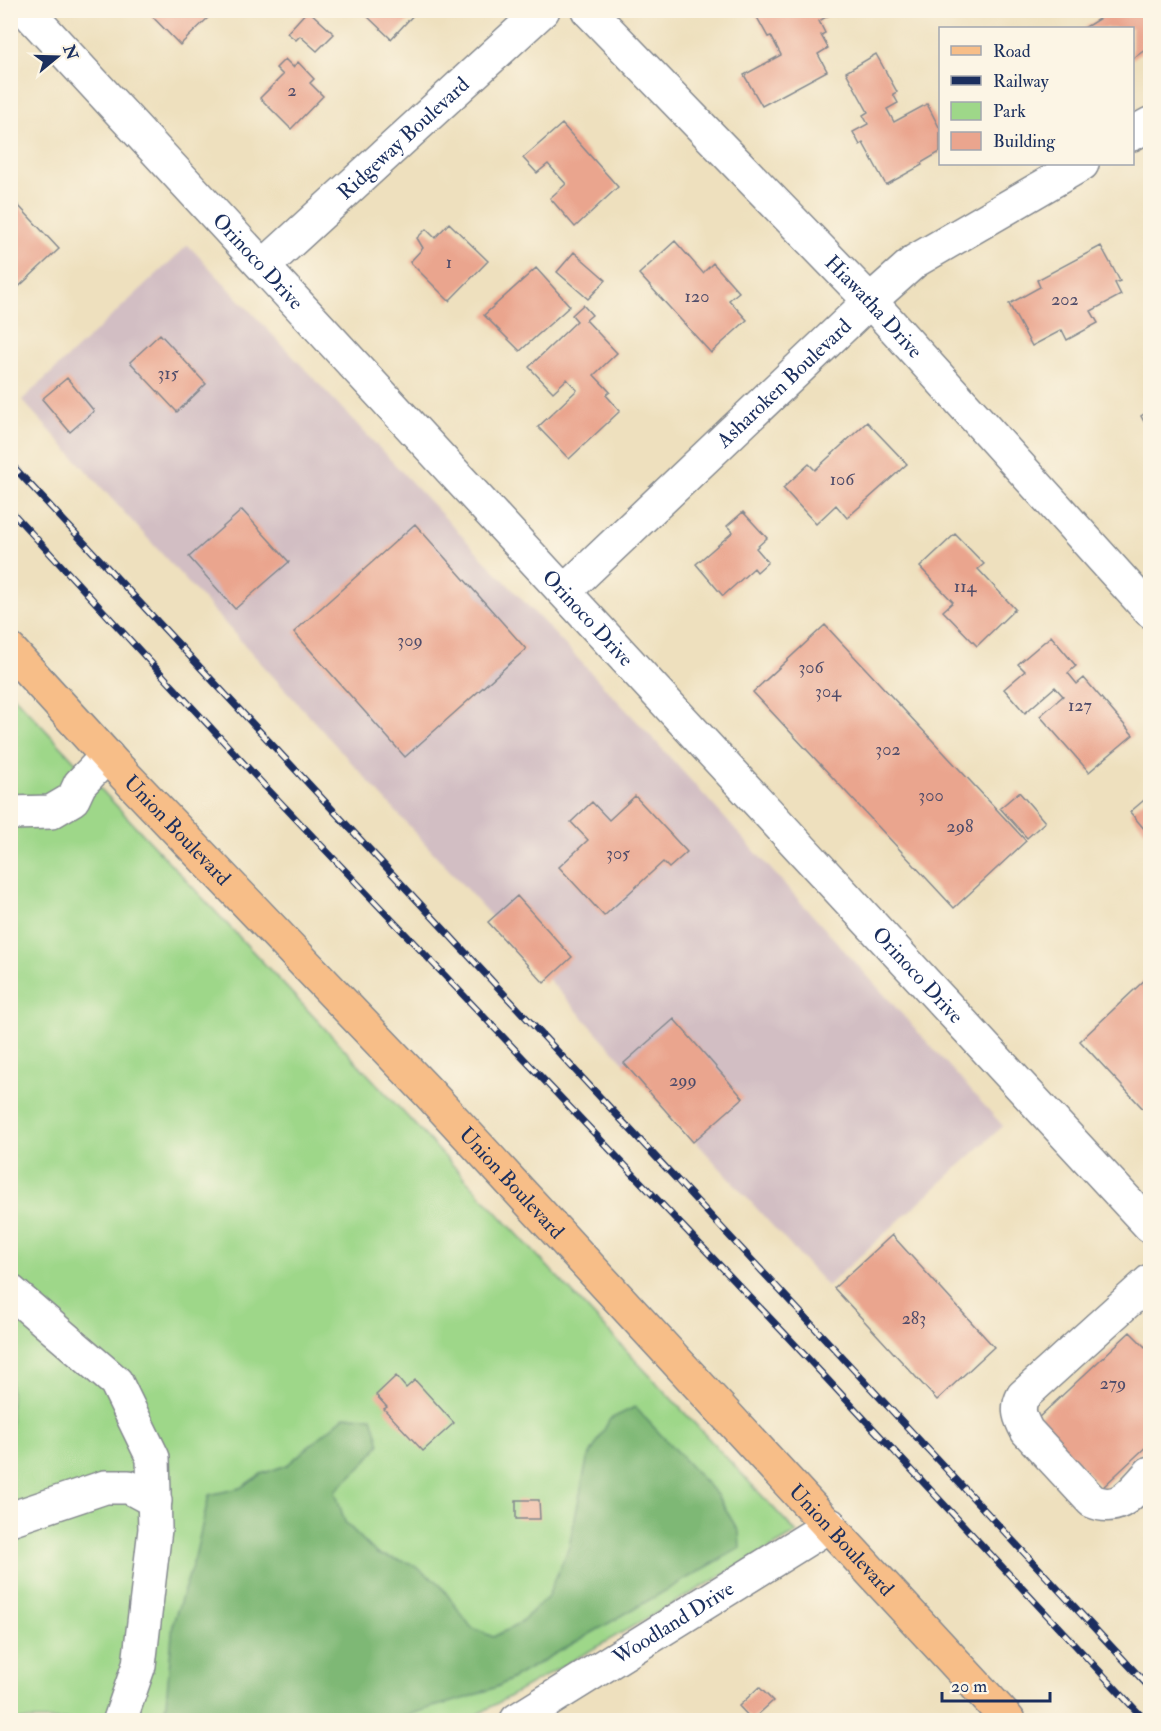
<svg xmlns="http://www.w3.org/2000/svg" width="1161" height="1731" font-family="'IM FELL Double Pica',serif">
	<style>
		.industrial { fill: #d2bec3 }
		.green { fill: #9ed789; stroke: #5c8374; stroke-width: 1.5 }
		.forest { fill: #7eb875; stroke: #4c746a; stroke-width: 1.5 }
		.building { fill: #eaa58e }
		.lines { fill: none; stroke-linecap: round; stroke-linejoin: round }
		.minor-casing { stroke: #84888e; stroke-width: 36 }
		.major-casing { stroke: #84888e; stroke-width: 36 }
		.minor { stroke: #fff; stroke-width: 33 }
		.major { stroke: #f7be88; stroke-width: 33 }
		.rail-casing { stroke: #1b2f5e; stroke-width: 7 }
		.rail { stroke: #fcf5e5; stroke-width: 4.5; stroke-dasharray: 14; stroke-linecap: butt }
		.labels { text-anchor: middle; stroke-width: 4.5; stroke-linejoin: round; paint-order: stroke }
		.number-label { font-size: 18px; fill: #4f4c6a }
		.street-label { font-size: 21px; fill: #1b2f5e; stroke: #fcf5e5 }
	</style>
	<rect width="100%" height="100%" fill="#fcf5e5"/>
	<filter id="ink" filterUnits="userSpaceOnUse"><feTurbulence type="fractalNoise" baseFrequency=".0167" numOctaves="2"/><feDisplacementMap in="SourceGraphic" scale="12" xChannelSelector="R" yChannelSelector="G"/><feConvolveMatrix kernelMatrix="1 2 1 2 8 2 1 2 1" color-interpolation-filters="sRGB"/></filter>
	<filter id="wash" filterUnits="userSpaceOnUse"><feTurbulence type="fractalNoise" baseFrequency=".008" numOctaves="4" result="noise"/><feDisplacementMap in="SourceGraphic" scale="24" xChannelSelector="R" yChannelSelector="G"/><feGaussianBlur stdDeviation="1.35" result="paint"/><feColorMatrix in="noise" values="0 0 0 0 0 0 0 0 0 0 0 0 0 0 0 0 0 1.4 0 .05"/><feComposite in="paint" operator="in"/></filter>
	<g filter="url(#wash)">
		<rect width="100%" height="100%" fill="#eee0be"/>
		<!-- industrial -->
		<path class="industrial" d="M188,245L647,732L1003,1126L827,1286L22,400Z"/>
		<!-- green -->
		<path class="green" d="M10,692L797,1533L468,1720H11Z"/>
		<!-- forest -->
		<path class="forest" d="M635,1407L717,1495L739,1532L740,1548L499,1686L467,1698L433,1707L394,1720H161L166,1704L173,1623L195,1557L209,1495L240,1488L261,1474L287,1465L345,1416L372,1417L380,1444L363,1465L335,1491L345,1522L377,1554L410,1563L438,1582L471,1627L493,1637L517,1625L547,1598L569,1547L587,1460L610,1419Z"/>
		<g id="blocks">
			<!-- building -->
			<path class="building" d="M146,10H209L212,14L180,45Z
				M308,10L334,34L317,51L300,36L296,40L287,33Z
				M372,10H418L391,39L367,16Z
				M753,10H838L819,21L825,33L821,35L828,48L818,54L827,71L762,106L744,75L781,55L771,36L768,37Z
				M1113,10H1150V58L1145,50L1132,59V28H1084Z
				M876,54L897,92L893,94L898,103L887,109L894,122L927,104L940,129V152L921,163L922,165L886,185L863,143L860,145L853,132L868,124L863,115L868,112L846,72Z
				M285,59L293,67L298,62L314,79L310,83L323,96L291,129L260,98L283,75L276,68Z
				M562,124L618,187L575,227L550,198L566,184L548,164L537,173L523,158Z
				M17,204L59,249L10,295V209Z
				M449,223L488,261L449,301L410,262L423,248L417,238L426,229L435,238Z
				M675,241L703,273L713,263L739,292L729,300L747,320L711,353L639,274Z
				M1101,246L1120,281L1115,283L1121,295L1091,311L1098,323L1067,340L1062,330L1032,346L1009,304L1040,287L1037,280Z
				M574,252L606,280L588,299L557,272Z
				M536,268L570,306L520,351L484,315Z
				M583,305L592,315L586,320L617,353L594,375L610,392L606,395L620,411L569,459L538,427L577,390L567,379L553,392L529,367L577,321L572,315Z
				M160,334L206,384L177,412L130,362Z
				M67,378L94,411L70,432L42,399Z
				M1150,410V433L1141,416Z
				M867,422L907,464L847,518L836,505L816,524L783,488L809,464L815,470Z
				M242,510L289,562L235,609L189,557Z
				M743,512L767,538L756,548L768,562L757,572L754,568L723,596L696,564L733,532L727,526Z
				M415,524L526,649L405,757L294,632Z
				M955,534L984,564L978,569L1015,609L977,646L943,611L953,602L920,567Z
				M825,625L1026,841L954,908L753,692Z
				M1051,636L1076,666L1068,673L1077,684L1084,678L1133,735L1089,772L1040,716L1063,696L1055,687L1025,713L1004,689L1025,671L1018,664Z
				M1019,792L1045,822L1027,838L1000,808Z
				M1150,795V836L1130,812Z
				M635,796L687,852L669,868L663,862L604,916L559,867L588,840L571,822L592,802L609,820Z
				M517,896L572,957L544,983L488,922Z
				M1150,975V1116L1080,1041Z
				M674,1019L743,1098L693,1142L624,1063Z
				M892,1235L994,1347L937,1400L834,1288Z
				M1130,1332L1145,1347L1150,1342V1443L1102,1488L1037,1419Z
				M396,1376L406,1388L415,1380L454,1423L423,1451L384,1409L387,1407L376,1395Z
				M516,1500H539L540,1519H516Z
				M759,1687L773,1701L752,1720L739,1706Z"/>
		</g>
	</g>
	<g filter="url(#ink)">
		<use href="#blocks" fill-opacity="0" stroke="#84888e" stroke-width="1.5"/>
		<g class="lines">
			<!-- minor casing -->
			<g class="minor-casing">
				<g id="minor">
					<path id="s1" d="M26,10L1150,1226"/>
					<path id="s2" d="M588,10L870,301L1150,611"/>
					<path d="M1132,134L1150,124"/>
					<path id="s3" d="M264,266L543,10"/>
					<path id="s4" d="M565,591L870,301L915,261L1082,164"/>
					<path d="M10,813L51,812L73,799L80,784L107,756"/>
					<path d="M1150,1281L1023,1396C1016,1409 1020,1418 1027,1431L1092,1501C1120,1513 1132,1492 1150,1473"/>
					<path d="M10,1291L116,1382L153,1458L155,1529L139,1665L120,1720"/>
					<path d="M10,1519L105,1487H129L155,1501"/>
					<path id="s5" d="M517,1720L830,1525"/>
				</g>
			</g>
			<!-- major casing -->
			<g class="major-casing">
				<g id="major">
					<path id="s6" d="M10,650L114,764L427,1091L1008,1720"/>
				</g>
			</g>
			<!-- minor -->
			<use href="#minor" class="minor"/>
			<!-- major -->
			<use href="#major" class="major"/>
			<!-- rail casing -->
			<g class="rail-casing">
				<path id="rail" d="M10,463L1150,1688
					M10,510L261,782L785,1334L1145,1720"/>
			</g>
			<!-- rail -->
			<use href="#rail" class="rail"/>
		</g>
	</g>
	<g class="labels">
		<!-- number labels -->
		<g class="number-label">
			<text x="292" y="96">2</text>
			<text x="449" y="268">1</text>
			<text x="697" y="302">120</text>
			<text x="1065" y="305">202</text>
			<text x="168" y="379">315</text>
			<text x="842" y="485">106</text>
			<text x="965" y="592">114</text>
			<text x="410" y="646">309</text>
			<text x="811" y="673">306</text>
			<text x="828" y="697">304</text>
			<text x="1080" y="711">127</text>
			<text x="888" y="755">302</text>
			<text x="931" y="801">300</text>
			<text x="960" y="832">298</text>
			<text x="618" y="859">305</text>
			<text x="683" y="1086">299</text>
			<text x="914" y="1324">283</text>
			<text x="1113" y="1389">279</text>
		</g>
		<!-- street labels -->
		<g class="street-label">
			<text dy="7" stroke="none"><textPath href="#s3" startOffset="189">Ridgeway Boulevard</textPath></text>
			<text dy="7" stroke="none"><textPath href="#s1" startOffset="342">Orinoco Drive</textPath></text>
			<text dy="7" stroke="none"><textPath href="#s2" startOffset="412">Hiawatha Drive</textPath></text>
			<text dy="7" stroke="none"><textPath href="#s4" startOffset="302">Asharoken Boulevard</textPath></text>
			<text dy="7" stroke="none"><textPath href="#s1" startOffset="828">Orinoco Drive</textPath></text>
			<text dy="7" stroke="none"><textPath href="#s6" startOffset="246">Union Boulevard</textPath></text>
			<text dy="7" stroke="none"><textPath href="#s1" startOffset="1314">Orinoco Drive</textPath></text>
			<text dy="7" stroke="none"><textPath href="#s6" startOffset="732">Union Boulevard</textPath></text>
			<text dy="7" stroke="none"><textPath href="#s6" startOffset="1218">Union Boulevard</textPath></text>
			<text dy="7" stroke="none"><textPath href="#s5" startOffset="184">Woodland Drive</textPath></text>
		</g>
	</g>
	<!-- margin -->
	<rect width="1161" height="1731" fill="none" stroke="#fcf5e5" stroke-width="36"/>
	<!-- legend -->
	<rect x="939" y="27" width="195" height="138" fill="#fcf5e5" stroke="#a2a6af" stroke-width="1.5"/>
	<rect x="951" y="46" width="30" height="9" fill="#f7be88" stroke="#a2a6af" stroke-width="1.5"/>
	<text x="993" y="57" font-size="18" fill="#1b2f5e">Road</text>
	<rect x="951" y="76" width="30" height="9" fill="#1b2f5e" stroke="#a2a6af" stroke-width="1.5"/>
	<text x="993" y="87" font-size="18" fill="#1b2f5e">Railway</text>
	<rect x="951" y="102" width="30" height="18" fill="#9ed789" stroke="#a2a6af" stroke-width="1.5"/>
	<text x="993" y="117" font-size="18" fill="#1b2f5e">Park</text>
	<rect x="951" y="132" width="30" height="18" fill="#eaa58e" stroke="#a2a6af" stroke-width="1.5"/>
	<text x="993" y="147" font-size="18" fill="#1b2f5e">Building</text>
	<!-- north arrow -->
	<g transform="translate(57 57) rotate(71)" stroke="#fcf5e5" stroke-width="4.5" paint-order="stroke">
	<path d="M0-4.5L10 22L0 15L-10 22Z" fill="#1b2f5e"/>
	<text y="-9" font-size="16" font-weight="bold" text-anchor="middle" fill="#1b2f5e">N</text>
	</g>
	<!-- scale -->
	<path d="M942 1692v9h108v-9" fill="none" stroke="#1b2f5e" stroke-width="3"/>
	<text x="951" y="1692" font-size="18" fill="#1b2f5e" stroke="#fcf5e5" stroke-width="4.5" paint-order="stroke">20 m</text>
</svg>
